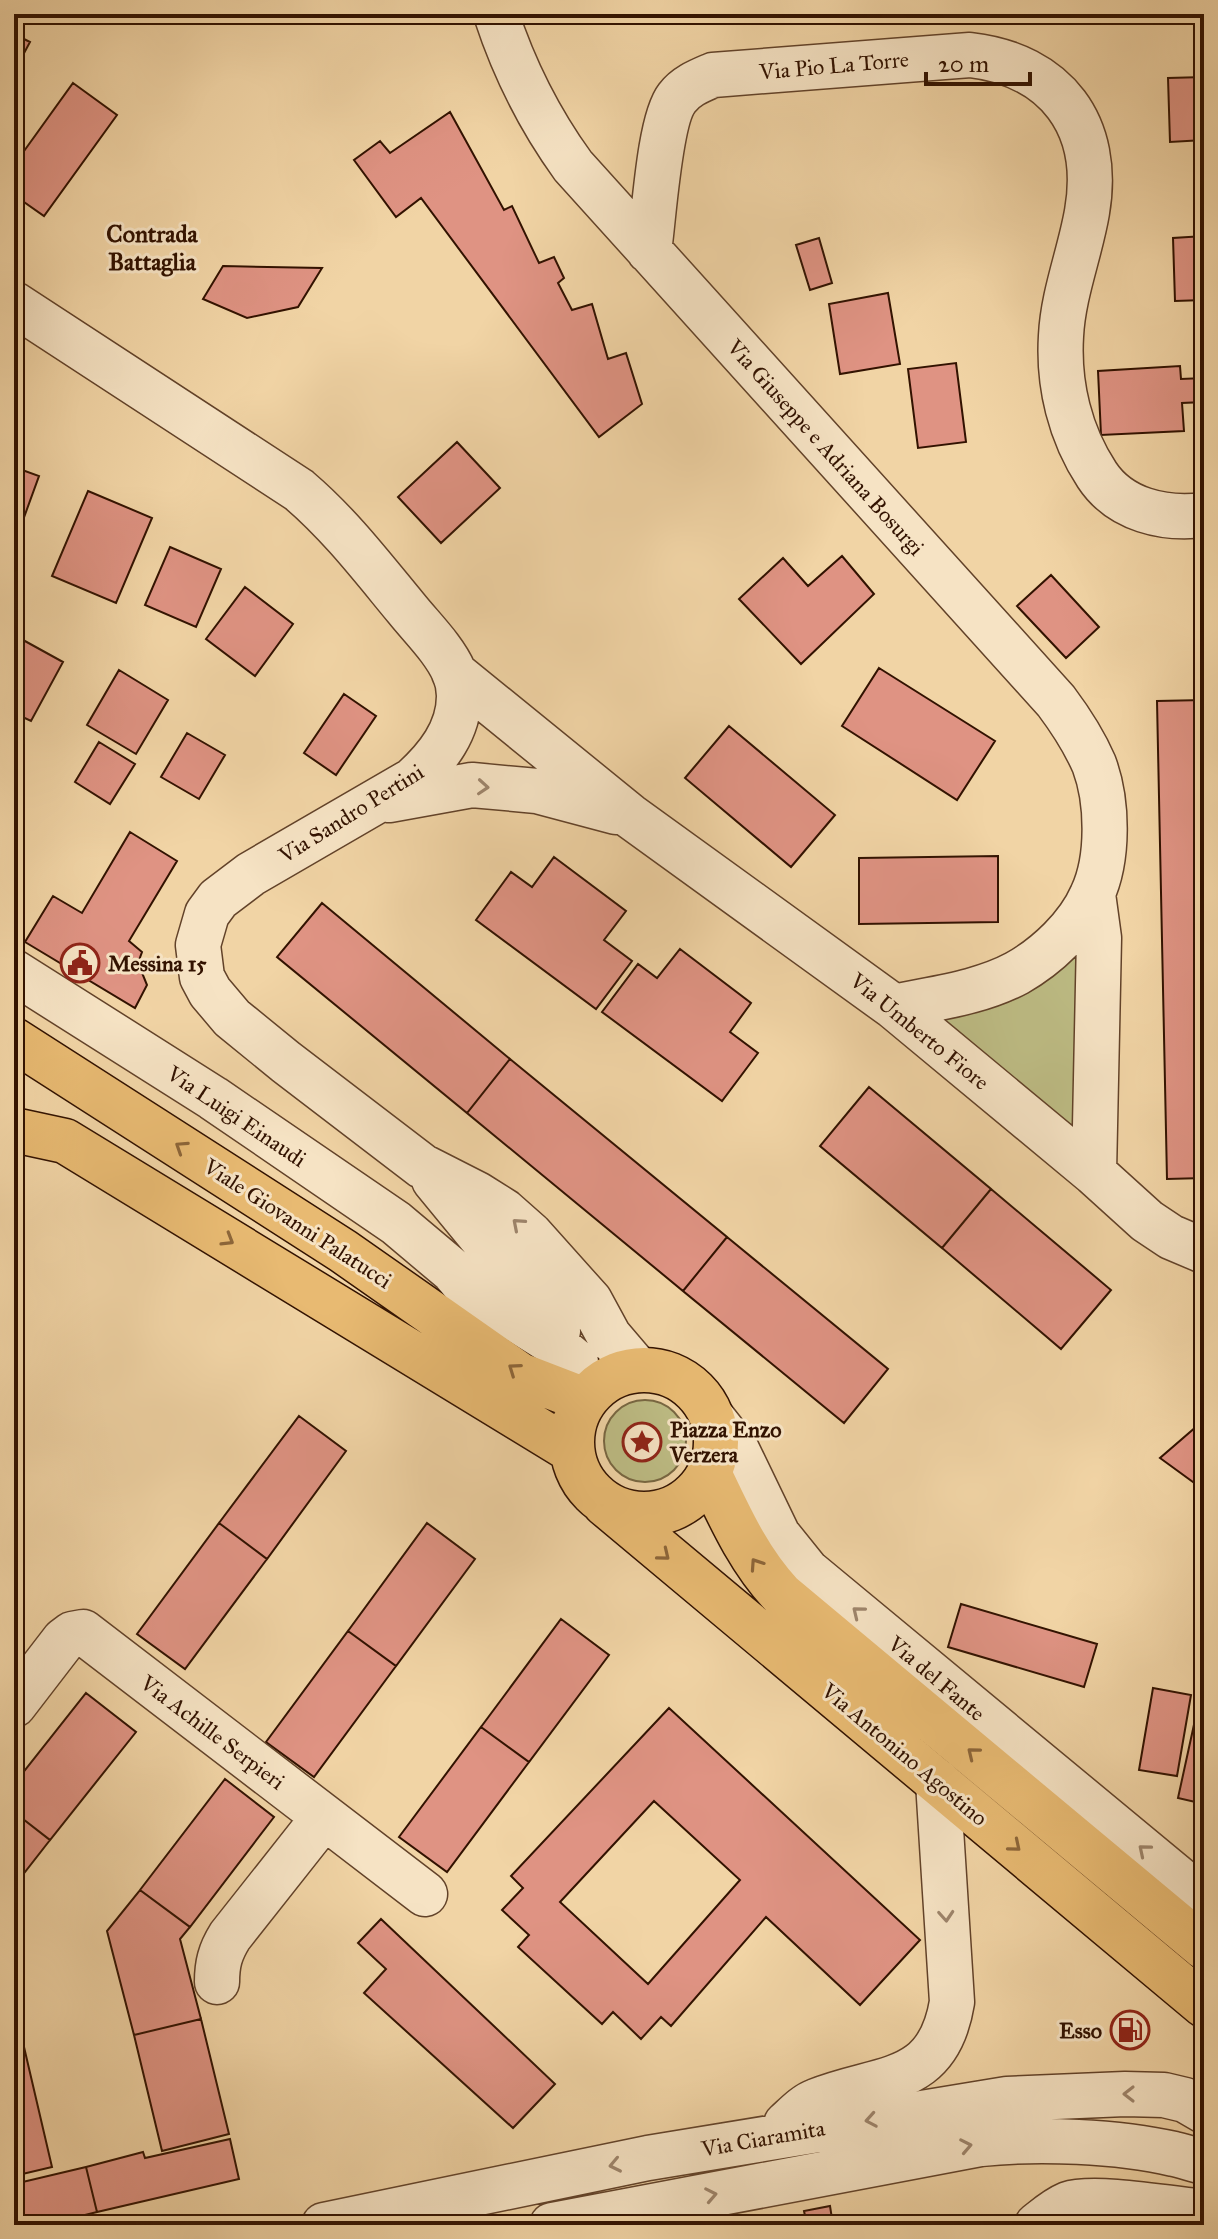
<svg xmlns="http://www.w3.org/2000/svg" width="1218" height="2239" font-family="'IM FELL Great Primer',serif">
	<style>
		.green { fill: #bdbc84; stroke: #786742; stroke-width: 2 }
		.building { fill: #df9383; stroke: #321200; stroke-width: 2; fill-rule: evenodd }
		.lines { fill: none; stroke-linecap: round; stroke-linejoin: round }
		.minor-casing { stroke: #624229; stroke-width: 47 }
		.major-casing { stroke: #321200; stroke-width: 47 }
		.minor { stroke: #f6e3c4; stroke-width: 44 }
		.major { stroke: #e8ba72; stroke-width: 44 }
		.oneway { stroke: #9e856c }
		.oneway2 { stroke: #8d6639 }
		.labels { text-anchor: middle; stroke-width: 6; stroke-linejoin: round; paint-order: stroke }
		.street-label { font-size: 22px; fill: #321200; stroke: #f6e3c4 }
		.poi-label { font-size: 22px; font-weight: bold; fill: #321200; stroke: #f6e3c4; text-anchor: start }
		.neighbourhood-label { font-size: 24px; font-weight: bold; fill: #321200; stroke: #f6e3c4 }
	</style>
	<rect width="100%" height="100%" fill="#f1d4a5"/>
	<filter id="stains"><feTurbulence type="fractalNoise" baseFrequency=".0025" numOctaves="4"/><feColorMatrix values="0 0 0 0 .2 0 0 0 0 .09 0 0 0 0 .02 0 0 0 .5 -.17"/></filter>
	<radialGradient id="worn" r=".72"><stop offset=".6" stop-color="#630" stop-opacity="0"/><stop offset="1" stop-color="#630" stop-opacity=".3"/></radialGradient>
	<!-- green -->
	<path class="green" d="M1078,953L1074,1122L1069,1130L938,1021Z
		M604 1441a41 41 0 1 1 82 0a41 41 0 1 1-82 0Z"/>
	<!-- building -->
	<path class="building" d="M14,34L30,42L14,72Z
		M1204,77V140L1170,142L1168,78Z
		M73,83L117,115L44,216L14,195V165Z
		M450,112L504,210L512,206L539,263L554,257L564,278L558,283L572,310L592,304L608,359L626,353L642,404L599,437L421,198L396,217L354,160L380,141L390,153Z
		M1204,236V300L1175,301L1173,238Z
		M819,238L832,283L810,290L796,245Z
		M223,266L322,268L298,307L247,318L203,299Z
		M888,293L900,364L840,374L829,304Z
		M956,363L966,442L918,448L908,369Z
		M1180,366L1181,379L1204,378V402L1182,403L1184,431L1101,435L1098,371Z
		M457,442L500,488L441,543L398,497Z
		M14,467L39,476L14,545Z
		M88,491L152,518L116,603L52,576Z
		M170,547L221,569L196,627L145,605Z
		M842,556L874,594L801,664L739,599L783,558L808,586Z
		M1051,575L1099,627L1066,658L1017,606Z
		M245,587L293,624L255,676L206,639Z
		M14,635L63,662L31,721L14,713Z
		M879,668L995,741L957,800L842,726Z
		M119,670L168,700L136,754L87,725Z
		M344,694L376,716L336,775L304,753Z
		M1204,700V1178L1167,1179L1157,701Z
		M729,726L835,815L791,867L685,778Z
		M187,733L225,755L199,799L161,777Z
		M99,742L135,764L110,804L75,782Z
		M130,832L177,861L129,941L142,952L138,963L147,985L135,1008L25,942L53,896L82,913Z
		M998,856V922L859,924V858Z
		M554,857L626,911L604,940L632,961L596,1009L476,920L511,872L532,887Z
		M322,903L510,1059L467,1113L277,957Z
		M680,949L751,1003L730,1032L758,1053L722,1101L602,1012L638,964L657,978Z
		M510,1059L727,1237L683,1291L467,1113Z
		M869,1087L991,1189L942,1248L820,1146Z
		M991,1189L1111,1290L1061,1349L942,1248Z
		M727,1237L888,1369L844,1423L683,1291Z
		M299,1416L346,1451L267,1559L219,1523Z
		M1204,1420V1490L1160,1458Z
		M219,1523L267,1559L185,1669L137,1634Z
		M427,1523L475,1559L396,1666L348,1631Z
		M961,1604L1097,1644L1084,1687L948,1647Z
		M561,1619L609,1655L529,1762L481,1727Z
		M348,1631L396,1666L314,1777L266,1742Z
		M1153,1688L1191,1695L1177,1776L1139,1770Z
		M86,1693L136,1732L50,1840L14,1812V1784Z
		M669,1708L920,1940L860,2005L766,1917L671,2026L661,2017L641,2039L613,2012L602,2024L518,1947L529,1935L502,1910L523,1888L511,1876ZM654,1801L740,1880L648,1984L560,1902Z
		M1195,1720L1204,1722V1804L1178,1798Z
		M481,1727L529,1762L447,1872L399,1837Z
		M225,1779L274,1817L190,1927L140,1890Z
		M14,1812L50,1840L14,1886Z
		M140,1890L190,1927L180,1939L201,2019L134,2035L107,1931Z
		M381,1919L555,2084L513,2128L364,1993L386,1969L358,1943Z
		M14,2002L24,2047L14,2049Z
		M201,2019L229,2134L162,2151L134,2035Z
		M24,2047L52,2167L14,2176V2049Z
		M230,2139L239,2179L97,2212L86,2167L143,2152L145,2158Z
		M86,2167L97,2212L45,2225H14V2184Z
		M830,2206L833,2225H807L804,2211Z"/>
	<g class="lines">
		<!-- minor casing -->
		<g class="minor-casing">
			<path id="minor" d="M496,14C514,69 539,119 573,166L1056,701C1071,721 1084,741 1094,764C1108,801 1109,859 1092,895C1078,927 1047,956 1017,973C980,993 935,998 894,1007
				M649,251C654,218 659,121 677,98C686,86 699,81 713,75L970,55C1056,65 1102,125 1087,212C1080,253 1063,294 1061,336C1058,385 1070,434 1097,475C1120,510 1164,520 1204,515
				M14,304L299,490C340,525 372,567 406,608C422,628 444,649 454,672C457,679 459,689 459,696C459,731 437,758 413,780L251,874L218,899L207,914L198,945L202,977L210,992L232,1018L286,1062L422,1166L477,1194L504,1211L530,1234L590,1301L609,1336L638,1370
				M454,673L630,816L894,1007L1094,1173L1147,1221L1171,1237L1204,1251
				M389,800L472,785L537,791L616,812
				M1093,894L1099,938L1094,1173
				M14,972L213,1098L396,1223L453,1271L469,1290L552,1342L576,1362
				M434,1180L558,1331
				M714,1420L736,1448L778,1535L807,1571L1204,1900
				M14,1705L64,1640L72,1634L83,1632L425,1894
				M217,1982C217,1964 220,1952 230,1936L324,1817
				M786,2124C795,2116 805,2105 816,2101C880,2075 938,2088 952,2002L938,1782
				M324,2225L648,2158L1007,2099L1125,2094L1164,2095L1185,2100L1204,2111
				M552,2225L981,2144C1038,2138 1118,2141 1174,2154C1184,2156 1194,2160 1204,2162
				M1037,2225C1047,2217 1056,2209 1068,2204C1094,2195 1173,2209 1204,2212"/>
		</g>
		<!-- major casing -->
		<g class="major-casing">
			<path id="major" d="M14,1040L343,1251L520,1375L585,1400
				M14,1130L65,1141L571,1450
				M572 1442a72 72 0 1 1 144 0a72 72 0 1 1-144 0Z
				M709,1473C730,1517 749,1560 782,1595L1204,1947
				M605,1504L1204,2005"/>
		</g>
		<!-- minor -->
		<use href="#minor" class="minor"/>
		<!-- major -->
		<use href="#major" class="major"/>
	</g>
	<!-- one-way arrows -->
	<defs><path id="oneway-chevron" d="M-2-3.5L2.5 0L-2 3.5" fill="none" stroke-width="1.6" stroke-linecap="round" stroke-linejoin="round" transform="scale(2)"/></defs>
	<g class="oneway">
		<use href="#oneway-chevron" transform="translate(483 787) rotate(4)"/>
		<use href="#oneway-chevron" transform="translate(518 1224) rotate(-139)"/>
		<use href="#oneway-chevron" transform="translate(858 1612) rotate(-141)"/>
		<use href="#oneway-chevron" transform="translate(1144 1850) rotate(-140)"/>
		<use href="#oneway-chevron" transform="translate(946 1916) rotate(86)"/>
		<use href="#oneway-chevron" transform="translate(1129 2094) rotate(-180)"/>
		<use href="#oneway-chevron" transform="translate(871 2120) rotate(170)"/>
		<use href="#oneway-chevron" transform="translate(966 2146) rotate(-11)"/>
		<use href="#oneway-chevron" transform="translate(615 2165) rotate(168)"/>
		<use href="#oneway-chevron" transform="translate(711 2195) rotate(-11)"/>
	</g>
	<g class="oneway2">
		<use href="#oneway-chevron" transform="translate(181 1147) rotate(-147)"/>
		<use href="#oneway-chevron" transform="translate(228 1240) rotate(31)"/>
		<use href="#oneway-chevron" transform="translate(514 1369) rotate(-145)"/>
		<use href="#oneway-chevron" transform="translate(664 1555) rotate(39)"/>
		<use href="#oneway-chevron" transform="translate(756 1564) rotate(-124)"/>
		<use href="#oneway-chevron" transform="translate(973 1753) rotate(-141)"/>
		<use href="#oneway-chevron" transform="translate(1015 1846) rotate(40)"/>
	</g>
	<!-- icons -->
	<defs>
		<g id="civic-ring" transform="scale(2)"><circle r="9.5" fill="#f6e3c4" stroke="#8f2418" stroke-width="1.5"/><path d="M-.6-6.5H3V-4.5H.6V-3L4-1V1h2V6H-6V1h2V-1L-.6-3ZM-1.2 2.5V6h2.4V2.5Z" fill="#8f2418"/></g>
		<g id="sight-ring" transform="scale(2)"><circle r="9.5" fill="#f6e3c4" stroke="#8f2418" stroke-width="1.5"/><path d="M0-6L1.8-2.2L6-1.7L2.9 1.2L3.7 5.4L0 3.3L-3.7 5.4L-2.9 1.2L-6-1.7L-1.8-2.2Z" fill="#8f2418"/></g>
		<g id="fuel-ring" transform="scale(2)"><circle r="9.5" fill="#f6e3c4" stroke="#8f2418" stroke-width="1.5"/><path d="M-5.5-6h7V0h2V4h1.3V-2.5L3-4.5l.8-.8L6-3V5H2.5V1h-1V6h-7ZM-4.2-4.7v3.2H.2V-4.7Z" fill="#8f2418"/></g>
	</defs>
	<g fill-rule="evenodd">
		<use href="#civic-ring" x="80" y="963"/>
		<use href="#sight-ring" x="642" y="1442"/>
		<use href="#fuel-ring" x="1130" y="2030"/>
	</g>
	<g class="labels">
		<!-- street labels -->
		<g class="street-label">
			<text transform="translate(834 65) rotate(-5)" y="8">Via Pio La Torre</text>
			<text transform="translate(826 447) rotate(48)" y="8">Via Giuseppe e Adriana Bosurgi</text>
			<text transform="translate(351 813) rotate(-32)" y="8">Via Sandro Pertini</text>
			<text transform="translate(920 1031) rotate(39)" y="8">Via Umberto Fiore</text>
			<text transform="translate(237 1116) rotate(34)" y="8">Via Luigi Einaudi</text>
			<text transform="translate(298 1223) rotate(33)" y="8">Viale Giovanni Palatucci</text>
			<text transform="translate(937 1678) rotate(40)" y="8">Via del Fante</text>
			<text transform="translate(213 1732) rotate(37)" y="8">Via Achille Serpieri</text>
			<text transform="translate(905 1754) rotate(40)" y="8">Via Antonino Agostino</text>
			<text transform="translate(763 2138) rotate(-10)" y="8">Via Ciaramita</text>
		</g>
		<!-- poi labels -->
		<g class="poi-label">
			<text x="108" y="971">Messina 15</text>
			<text x="670" y="1437">Piazza Enzo<tspan x="670" dy="25">Verzera</tspan></text>
			<text x="1102" y="2038" text-anchor="end">Esso</text>
		</g>
		<!-- neighbourhood labels -->
		<g class="neighbourhood-label">
			<text x="152" y="242">Contrada<tspan x="152" dy="28">Battaglia</tspan></text>
		</g>
	</g>
	<!-- margin -->
	<rect width="1218" height="2239" fill="none" stroke="#f1d4a5" stroke-width="48"/>
	<rect x="16" y="16" width="1186" height="2207" fill="none" stroke="#321200" stroke-width="4"/>
	<rect x="24" y="24" width="1170" height="2191" fill="none" stroke="#321200" stroke-width="2"/>
	<!-- scale -->
	<path d="M926 72v12h104v-12" fill="none" stroke="#321200" stroke-width="4"/>
	<text x="938" y="72" font-size="24" fill="#321200" stroke="#f6e3c4" stroke-width="6" paint-order="stroke">20 m</text>
	<rect width="100%" height="100%" filter="url(#stains)"/>
	<rect width="100%" height="100%" fill="url(#worn)"/>
</svg>
